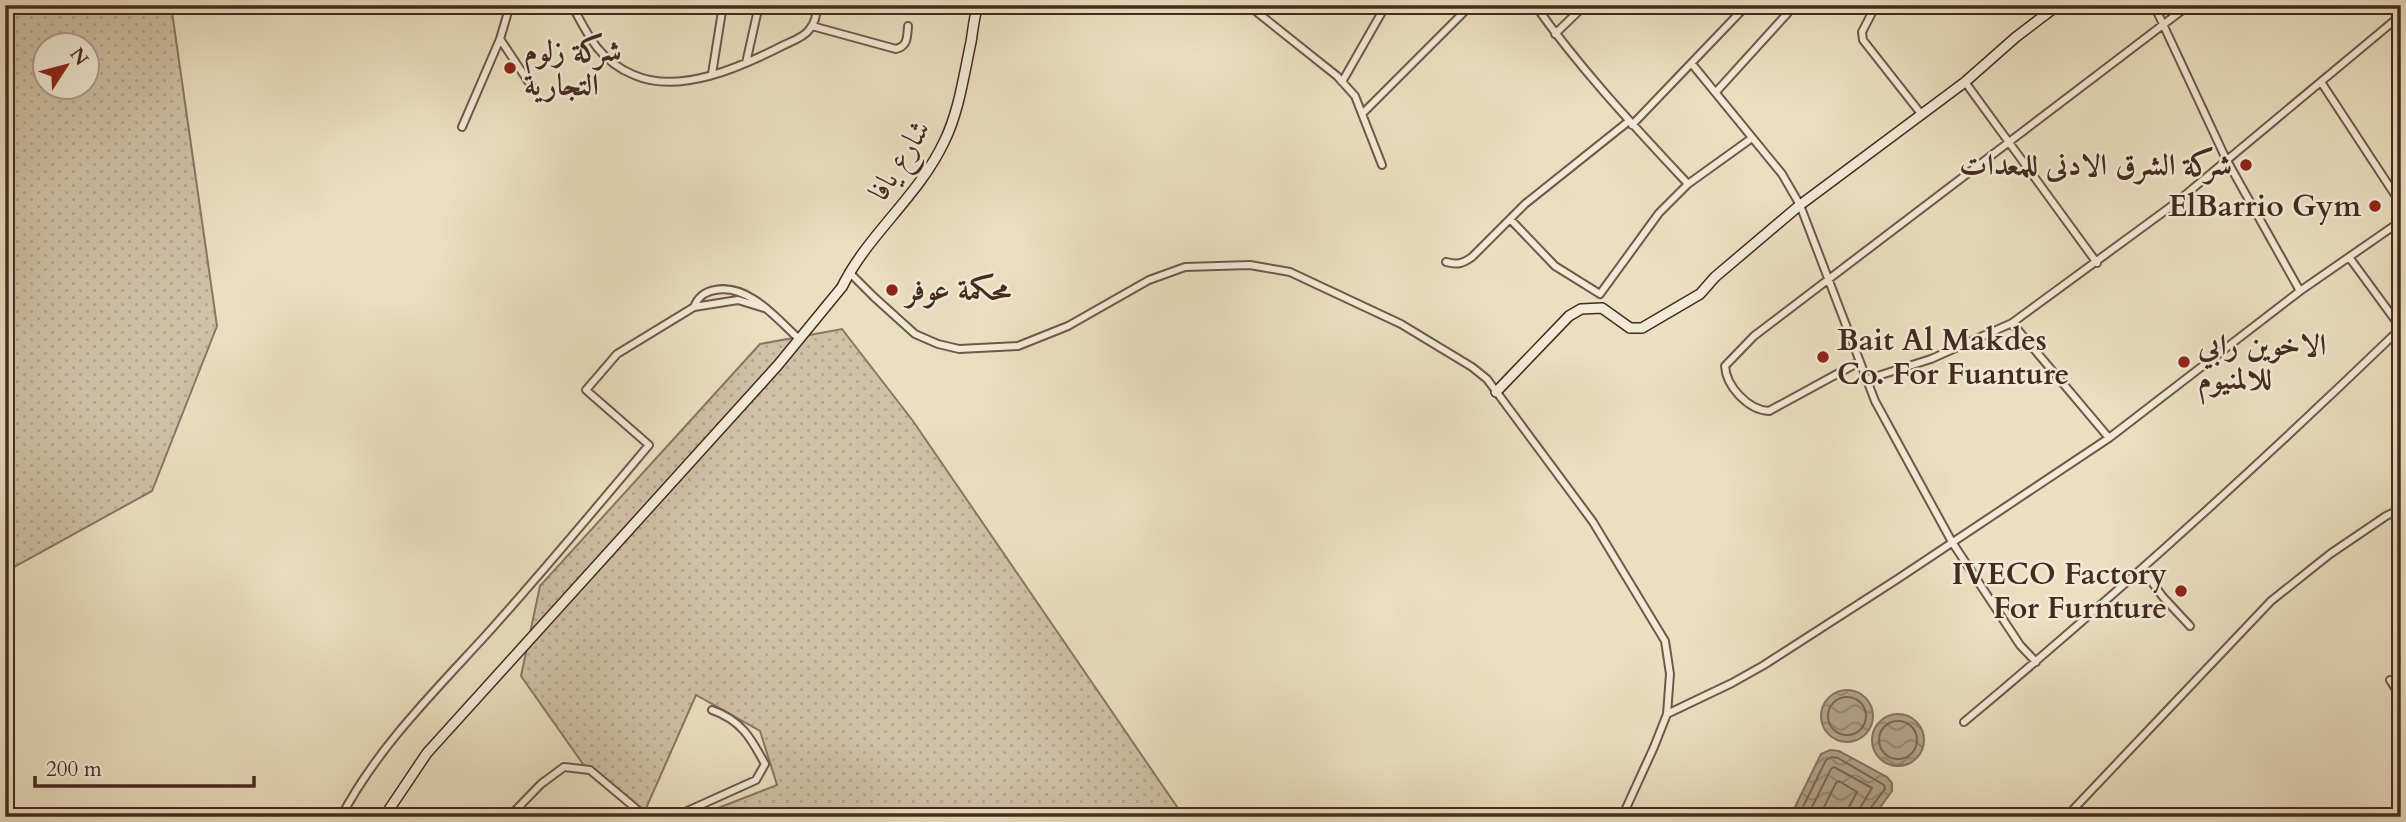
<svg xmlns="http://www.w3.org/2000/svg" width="2406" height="822" font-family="Cardo,Amiri,serif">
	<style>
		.grass { fill: url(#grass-dots); stroke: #8a7663; stroke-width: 2; fill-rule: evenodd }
		.water { fill: url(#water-waves); stroke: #867260; stroke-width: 2 }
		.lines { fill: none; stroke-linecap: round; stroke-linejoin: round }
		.shore { stroke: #7b6655; stroke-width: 2 }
		.street-casing { stroke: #6e5848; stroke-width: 10 }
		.secondary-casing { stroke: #442b20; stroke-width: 12 }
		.street { stroke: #f2ead7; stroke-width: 6 }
		.secondary { stroke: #f2ead7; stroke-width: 9 }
		.poi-dot { fill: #8f2418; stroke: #f2ead7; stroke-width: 2.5 }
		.labels { text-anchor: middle; stroke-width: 5; stroke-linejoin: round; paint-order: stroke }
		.poi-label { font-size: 30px; font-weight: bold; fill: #442b20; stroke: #f2ead7; text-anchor: start }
		.street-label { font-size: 30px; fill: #442b20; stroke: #f2ead7 }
	</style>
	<defs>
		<pattern id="grass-dots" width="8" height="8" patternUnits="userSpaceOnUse" patternTransform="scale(1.75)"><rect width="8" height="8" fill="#cfc0a6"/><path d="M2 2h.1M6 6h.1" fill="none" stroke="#b3a58f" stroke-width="1.8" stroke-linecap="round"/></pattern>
		<pattern id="water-waves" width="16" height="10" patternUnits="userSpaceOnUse" patternTransform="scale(1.75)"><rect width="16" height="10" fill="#b2a28a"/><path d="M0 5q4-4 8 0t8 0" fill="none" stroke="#928470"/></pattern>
	</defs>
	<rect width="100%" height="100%" fill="#ebdfc1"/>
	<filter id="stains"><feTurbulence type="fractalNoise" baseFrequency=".00286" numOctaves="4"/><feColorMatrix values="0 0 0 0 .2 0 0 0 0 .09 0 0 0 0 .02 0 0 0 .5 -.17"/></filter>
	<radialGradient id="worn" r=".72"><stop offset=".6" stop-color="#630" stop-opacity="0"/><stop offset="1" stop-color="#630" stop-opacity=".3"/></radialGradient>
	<!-- grass -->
	<path class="grass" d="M5,5H171L217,326L152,491L5,572ZM46,46H88V88H46Z
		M842,329L913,421L1184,817H695L777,785L760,731L696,695L644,813L583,764L521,676L540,586L760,344Z"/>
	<!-- water -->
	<path class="water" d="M1821 716a26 26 0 1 1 52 0a26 26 0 1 1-52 0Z
		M1872 740a26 26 0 1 1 52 0a26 26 0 1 1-52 0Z
		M1830,750L1839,751L1887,777L1892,783V791L1873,817H1790L1821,754Z"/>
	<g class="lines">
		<!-- shore -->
		<path class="shore" d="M1828 716a19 19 0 1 1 38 0a19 19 0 1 1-38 0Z
			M1879 740a19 19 0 1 1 38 0a19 19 0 1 1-38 0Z
			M1798,817L1826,760L1831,757L1838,758L1884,785L1885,789L1869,810L1868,817
			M1807,817L1831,769L1834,767L1872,788L1860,808L1859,817
			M1819,817L1836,783L1839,781L1857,792L1849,807L1848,817"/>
		<!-- street casing -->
		<g class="street-casing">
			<path id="street" d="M572,5C588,36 600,61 634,75C679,95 741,67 782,46C790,42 803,38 809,30C815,23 817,15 817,5
				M1248,5L1337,76L1355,96L1382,165
				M1535,5C1581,70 1634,126 1688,184L1752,138
				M1876,5L1862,32L1863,40L1922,115
				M2154,5L2226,159L2300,291
				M2396,5L2401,8
				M812,26L896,49C908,46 907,37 908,26
				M1555,34L1585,5
				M500,39L534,90
				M746,63L759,5
				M1692,64L1782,174L1800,205L1875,401L1952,542L2020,645L2036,662
				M712,74L723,5
				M1342,82L1386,5
				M1965,82L2097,263
				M2321,82L2401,204
				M1716,92L1795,5
				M1363,113L1471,5
				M1632,125L1747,5
				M462,127L500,39L510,5
				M1510,219L1555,266L1600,294L1659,213L1688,184
				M2349,257L2401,328
				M1446,262C1457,265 1462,264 1472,257L1525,204L1629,121
				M849,272L874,297L915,334L938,344L959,349L1018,346L1068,326L1149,280L1185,267L1250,265L1290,272L1401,324L1472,367L1487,379L1593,522L1665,641L1670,674L1667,714L1654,747L1622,817
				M694,307C698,297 704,292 715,290C748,283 777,319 799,339
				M2012,323L2109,438
				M1859,362L1769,411C1748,410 1726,386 1725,366L1754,336L2189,5
				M1865,380L1931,359L2012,323L2173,205L2401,15
				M2142,569L2163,597L2190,626
				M2390,680L2401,698
				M1667,714L1732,683L1764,665L1899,578L2109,438L2300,291L2401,221
				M1964,722C2115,596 2260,464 2401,328
				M341,817C377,748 434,692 486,635C542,573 595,509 649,445L586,390L617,354L694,307L738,300L764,308
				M509,817L541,784L564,767L590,770L646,817
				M674,817L756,780L765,764C751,738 741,720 712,710
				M2066,817L2271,601L2330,554L2386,516L2401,509"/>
		</g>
		<!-- secondary casing -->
		<g class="secondary-casing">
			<path id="secondary" d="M1496,392L1569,316L1581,309L1602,308L1630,328H1642L1700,294L1715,277L1800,205L1965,82L2016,37L2058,5
				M384,817L427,753L778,365L842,287C868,234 918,197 944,142C959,112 964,74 971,42C973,30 974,17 978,5"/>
		</g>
		<!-- street -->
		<use href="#street" class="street"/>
		<!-- secondary -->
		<use href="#secondary" class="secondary"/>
	</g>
	<!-- markers -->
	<g class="poi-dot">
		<circle cx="510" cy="68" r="7"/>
		<circle cx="2246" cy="165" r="7"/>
		<circle cx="2375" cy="206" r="7"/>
		<circle cx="892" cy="290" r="7"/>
		<circle cx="1823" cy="357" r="7"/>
		<circle cx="2184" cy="362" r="7"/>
		<circle cx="2181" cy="591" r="7"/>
	</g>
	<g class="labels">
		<!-- poi labels -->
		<g class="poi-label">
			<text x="524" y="61">شركة زلوم<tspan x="524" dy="34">التجارية</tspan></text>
			<text x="2232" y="175" text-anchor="end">شركة الشرق الادنى للمعدات</text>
			<text x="2361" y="216" text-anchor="end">ElBarrio Gym</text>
			<text x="906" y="300">محكمة عوفر</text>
			<text x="1837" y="350">Bait Al Makdes<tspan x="1837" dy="34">Co. For Fuanture</tspan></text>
			<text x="2198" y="355">الاخوين رابي<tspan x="2198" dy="34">للالمنيوم</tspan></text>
			<text x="2167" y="584" text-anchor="end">IVECO Factory<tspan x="2167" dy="34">For Furnture</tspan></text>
		</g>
		<!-- street labels -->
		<g class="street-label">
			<text transform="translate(899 160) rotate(-58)" y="10">شارع يافا</text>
		</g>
	</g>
	<!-- margin -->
	<rect width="2406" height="822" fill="none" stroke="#ebdfc1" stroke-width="28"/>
	<rect x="7" y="7" width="2392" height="808" fill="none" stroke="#442b20" stroke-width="3.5"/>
	<rect x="14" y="14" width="2378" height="794" fill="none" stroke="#442b20" stroke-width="2"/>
	<!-- north arrow -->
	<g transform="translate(66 66) rotate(54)"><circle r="33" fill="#f2ead7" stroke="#ac9e8e" stroke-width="2"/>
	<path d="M0-5L12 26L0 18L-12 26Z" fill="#8f2418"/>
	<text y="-10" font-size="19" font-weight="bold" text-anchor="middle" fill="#442b20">N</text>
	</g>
	<!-- scale -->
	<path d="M35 776v10h219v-10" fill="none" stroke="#442b20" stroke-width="3.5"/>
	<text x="46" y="776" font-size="21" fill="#442b20" stroke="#f2ead7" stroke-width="5" paint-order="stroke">200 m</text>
	<rect width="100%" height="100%" filter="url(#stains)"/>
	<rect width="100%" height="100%" fill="url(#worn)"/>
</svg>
